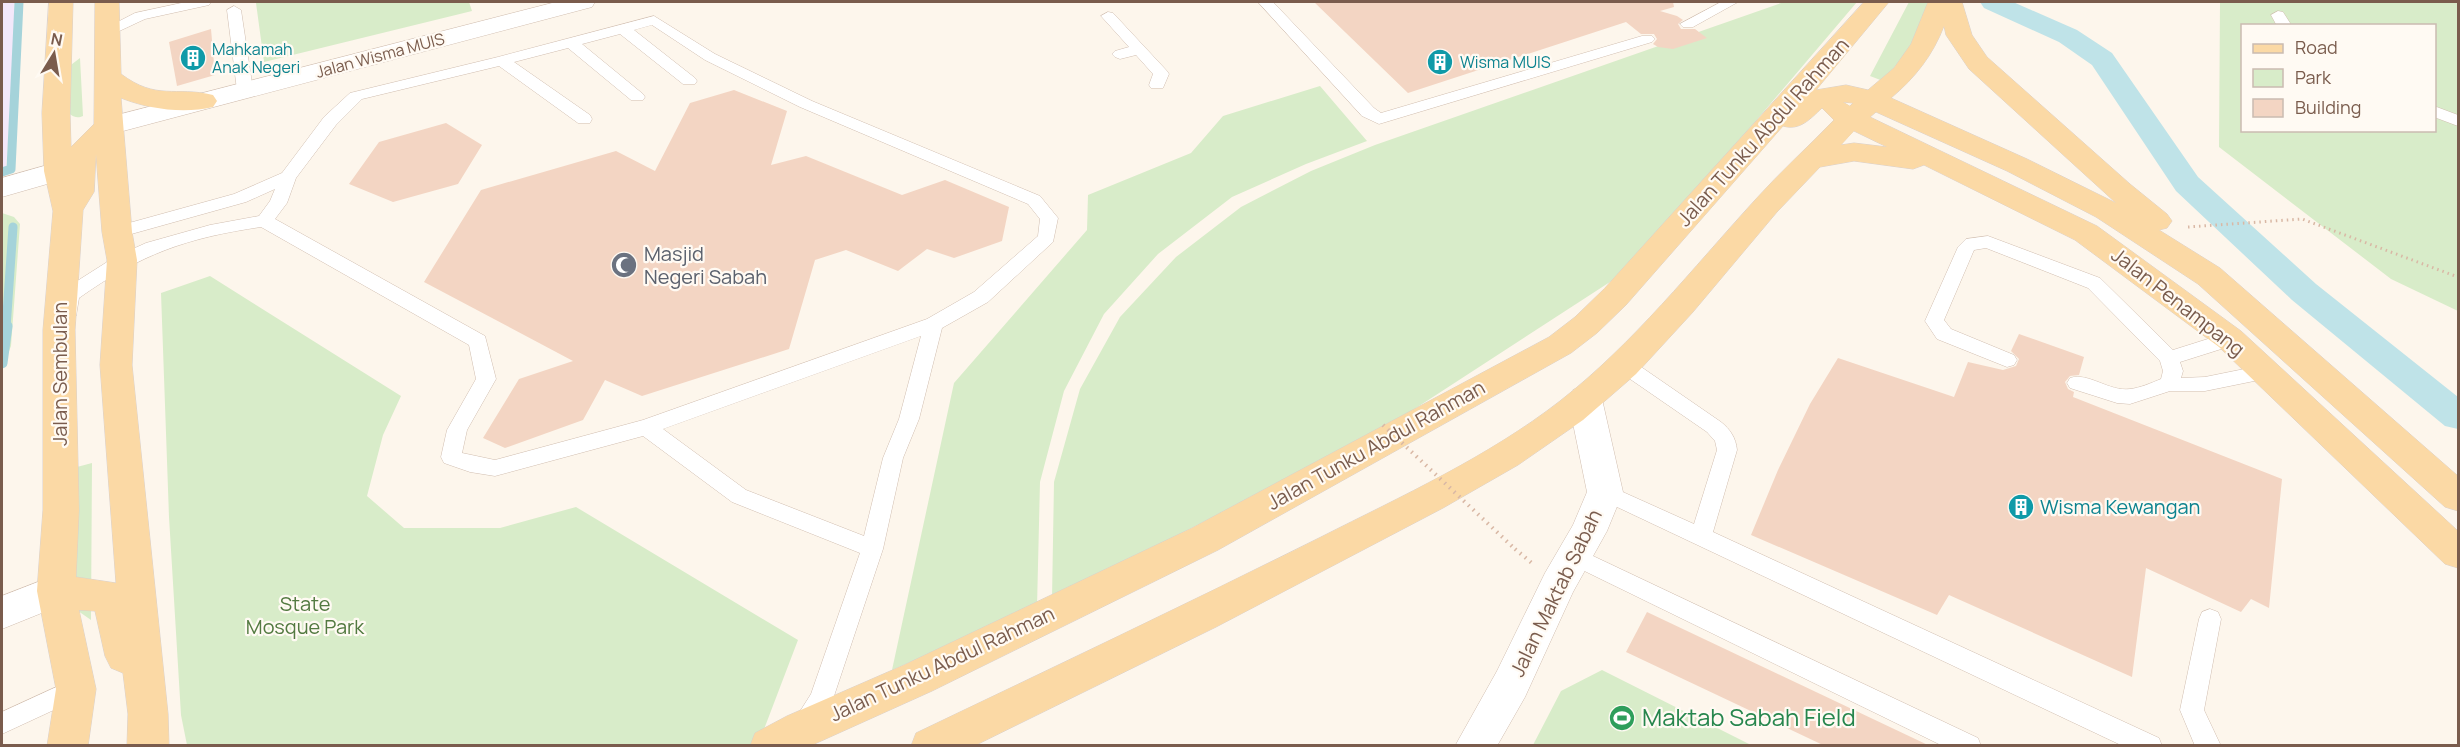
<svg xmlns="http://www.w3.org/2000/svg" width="2460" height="747" font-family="Manrope,sans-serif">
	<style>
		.education { fill: #f3e8fa }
		.green { fill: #d8ecc9; fill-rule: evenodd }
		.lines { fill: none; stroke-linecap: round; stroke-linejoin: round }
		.stream-far1 { stroke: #a5d3da; stroke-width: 9 }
		.stream { stroke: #a5d3da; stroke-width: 11 }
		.canal { fill: #bfe3e8; fill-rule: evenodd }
		.building { fill: #f3d5c3 }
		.service-casing { stroke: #d1beb0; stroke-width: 1 }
		.minor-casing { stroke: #d1beb0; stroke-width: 1 }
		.tertiary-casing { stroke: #d1beb0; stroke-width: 1 }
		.primary-casing { stroke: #dad1cd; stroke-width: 1 }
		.path-far1 { stroke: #d9b8a5; stroke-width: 3; stroke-dasharray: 1.5 4; stroke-linecap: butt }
		.path { stroke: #d9b8a5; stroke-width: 4; stroke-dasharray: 1.5 5; stroke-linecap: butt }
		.service { fill: #fff; fill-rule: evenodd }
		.minor { fill: #fff; fill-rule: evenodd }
		.tertiary { fill: #fff; fill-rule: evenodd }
		.primary { fill: #fbd9a5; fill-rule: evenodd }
		.path-bridge { stroke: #d9b8a5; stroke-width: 4; stroke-dasharray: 1.5 5; stroke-linecap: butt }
		.labels { text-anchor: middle; stroke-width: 4.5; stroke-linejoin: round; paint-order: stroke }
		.far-culture-label { font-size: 16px; fill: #0d838f; stroke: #fffaf3; text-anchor: start }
		.far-street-label { font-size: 16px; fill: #7a5c4d; stroke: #fffaf3 }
		.street-label { font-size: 20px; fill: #7a5c4d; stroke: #fffaf3 }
		.worship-label { font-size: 20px; fill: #5b616d; stroke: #fffaf3; text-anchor: start }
		.culture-label { font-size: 20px; fill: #0d838f; stroke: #fffaf3; text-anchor: start }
		.park-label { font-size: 20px; fill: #537a41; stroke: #fffaf3 }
		.near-leisure-label { font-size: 24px; fill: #27864d; stroke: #fffaf3; text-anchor: start }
	</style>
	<rect width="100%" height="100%" fill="#fdf6ec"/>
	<!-- education -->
	<path class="education" d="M2,2H14V64L6,168L2,169Z"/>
	<!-- green -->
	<path class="green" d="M262,2H469L472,11L264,62L256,3Z
		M1784,2H1857L1630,269L1376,434L1052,599L1054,482L1080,389L1120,317L1176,257L1241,207L1311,171L1375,145Z
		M1909,2H1934L1911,47L1883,81L1870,76Z
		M2220,2H2458V311L2391,279L2219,147ZM2242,26H2434V130H2242Z
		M80,58L83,116C75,120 70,114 63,109V71Z
		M1320,86L1367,141L1306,164L1232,197L1158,254L1104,314L1064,391L1040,482L1037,607L892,670L954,383L1087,230L1088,195L1191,153L1223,116Z
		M2,213L14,217L20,224L11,346L2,369Z
		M210,276L401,396L383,435L367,496L404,528H500L576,507L798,640L758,745H187L181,715L169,517L161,293Z
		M92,463L91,620L61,599L77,467Z
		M1602,670L1751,745H1533L1561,691Z"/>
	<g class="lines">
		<!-- stream-far1 -->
		<path class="stream-far1" d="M2,172L11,169L19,2
			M6,328L13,227"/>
		<!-- stream -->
		<path class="stream" d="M2,363L7,326"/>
		<!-- canal -->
		<path class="canal" d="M1980,2H2013L2077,30L2112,53L2198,177L2316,284L2458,397V429L2445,426L2292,300L2176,191L2092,65L2059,42L1984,8Z"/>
	</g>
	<!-- building -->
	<path class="building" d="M1314,2H1673L1674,7L1660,11L1677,16L1683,20L1678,24L1681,29H1695L1707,38L1673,49L1658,47L1653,44L1657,39L1654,34H1641L1626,22L1408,93Z
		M211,29L215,75L177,86L169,42Z
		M734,90L787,111L771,165L806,156L902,195L945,180L1009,207L1002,241L954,258L927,249L898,271L846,250L815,260L789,349L642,396L605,380L583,420L505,448L483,438L519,379L573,361L424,282L481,190L616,151L655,171L690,103Z
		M446,123L482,145L458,184L393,202L349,184L379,142Z
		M2019,334L2084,357L2079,375L2070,376L2065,382L2068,389L2074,392L2073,397L2282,479L2269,608L2251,599L2241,612L2146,568L2132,677L1949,595L1937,615L1751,535L1778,470L1810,404L1838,358L1954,397L1968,362L2003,370L2016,366L2019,359L2011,351Z
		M1647,612L1930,746H1825L1626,652Z"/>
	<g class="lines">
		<!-- service casing -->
		<g class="service-casing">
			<path id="service" d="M186,2H211L209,5L145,19L113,34H103L100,31L135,13Z
				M1258,2H1273L1374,108L1381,113L1642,36H1652L1655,39L1652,42L1379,124L1362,116Z
				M1721,2H1738L1693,27H1683L1680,24Z
				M234,6L241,10L253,90L245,95L237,90L227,10Z
				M2278,11L2283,12L2292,26H2277L2271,15Z
				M1108,12L1113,13L1167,71L1169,74L1163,88H1151L1149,85L1153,74L1136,55L1120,59L1115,57L1112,54L1115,51L1129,47L1101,16Z
				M654,16L715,54L812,101L1040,196L1058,218L1053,242L988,302L942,328L919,419L903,458L883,549L833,699L812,732L804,735L796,732L792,724L811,694L860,553L732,502L643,436L495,476L470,472L444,463L441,457L447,430L476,379L469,345L261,227C186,238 141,254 79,298L76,316L69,318L62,316C58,309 59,298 63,290L115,257L146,243L210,225L259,216L270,201L275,189L246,202L117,238L111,236L108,232L111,228L234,194L282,173L324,117L350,93L498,57ZM652,25L705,60L800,107L1028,204L1040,219L1038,236L974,292L927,319L643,420L495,460L462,453L467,430L496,379L485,336L275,219L287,203L296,178L336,125L362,99L499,66L578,123H590L592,119L590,115L514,62L568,48L631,100H643L645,97L643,94L582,44L620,34L683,84H695L697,81L695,78L634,30ZM921,336L899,419L883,458L864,536L746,490L663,429Z
				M2434,106L2458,115V126L2434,117Z
				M1988,236L2100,278L2173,350L2230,332L2237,334L2240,339L2237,344L2180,362L2183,371L2181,378L2205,377L2264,365L2271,367L2274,372L2271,377L2264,379L2205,391H2170L2130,404L2117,403L2070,388L2067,383L2070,378C2089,372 2109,392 2130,389C2140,388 2151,383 2161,379L2163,371L2160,361L2088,288L1986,248L1974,250L1944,320L1951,329L2014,355L2017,360L2014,365L2007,367L1937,339L1925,321L1958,247L1966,239Z
				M1624,358L1631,360L1721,422C1730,429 1736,438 1737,450L1713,532L2159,738L2162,746H2123L1598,498L1594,492L1598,486L1605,484L1694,524L1717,450L1715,441L1707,432L1617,370L1614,365L1617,360Z
				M1574,547L1978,738L1981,746H1943L1566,562L1563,556L1566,550Z
				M2210,609L2218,612L2221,619L2204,710L2221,746H2195L2180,710L2199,619L2202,612Z
				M76,678L84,682L88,689L84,696L2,734V712Z"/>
		</g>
		<!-- minor casing -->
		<g class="minor-casing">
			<path id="minor" d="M556,2H595L592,7L108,135L98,132L94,126L98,120Z
				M58,162L68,164L72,171L68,178L2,197V178Z
				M56,575L69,580L75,591L69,602L2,629V596Z"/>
		</g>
		<!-- tertiary casing -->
		<g class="tertiary-casing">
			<path id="tertiary" d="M1585,386L1597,390L1602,399L1623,492L1607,531L1573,592L1525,697L1497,746H1455L1497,671L1545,573L1573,525L1587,492L1568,399L1573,390Z"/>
		</g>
		<!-- primary casing -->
		<g class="primary-casing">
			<path id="primary" d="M49,2H73L70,113L71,147L94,124L95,2H119L121,74C157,101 175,86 213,95L217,101L213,107C183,114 149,109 121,98L132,232L137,260L132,365L168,714L169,746H127L128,714L123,673L111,668L105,656L95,611L79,610L96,689L88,746H47L56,689L37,591L43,510V330L53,211L44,171L42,113ZM96,154L102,232L107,260L100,365L116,583L76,577L79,510L75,330L83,210L94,192Z
				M1864,2H1889L1816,90L1846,85L1868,90L1894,68L1911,44L1928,2H1962L1972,35L1987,57L2130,184L2167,214L2172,221L2167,228L2159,230L2220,268L2458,476V511L2445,507L2198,284L2096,217L2007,171L1876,112L1870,117L2097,226L2241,331L2458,531V568L2445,564L2219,347L2075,240L1924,165L1913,169L1854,161L1820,167L1777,212L1693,312L1636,374L1583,420L1518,465L1443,508L1216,627L974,746H911L916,733C1052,668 1187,604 1321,537C1402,496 1488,457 1560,401C1634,343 1692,269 1755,200C1780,172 1808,147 1834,120L1822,108C1810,119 1800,131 1783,126L1626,305L1597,333L1571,353L1218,550L932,691L810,746H750L755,733L787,716L904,665L1192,528L1549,337L1575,317L1604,289ZM1944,26L1946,35L1969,69L2116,203L2027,159L1891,98C1915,78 1933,55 1944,26ZM1843,102L1853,103L1850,106ZM1854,131L1887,147L1854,143L1841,145Z"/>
		</g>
		<!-- path-far1 -->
		<path class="path-far1" d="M2188,227L2302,219L2458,277"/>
		<!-- path -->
		<path class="path" d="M1515,549L1533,564"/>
		<!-- service -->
		<use href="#service" class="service"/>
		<!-- minor -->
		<use href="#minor" class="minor"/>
		<!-- tertiary -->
		<use href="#tertiary" class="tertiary"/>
		<!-- primary -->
		<use href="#primary" class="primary"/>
		<!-- path-bridge -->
		<path class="path-bridge" d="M1383,425L1515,549"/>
	</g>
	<!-- icons -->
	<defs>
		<g id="building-disc" transform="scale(1.35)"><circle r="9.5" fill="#0f9aa8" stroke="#fffaf3"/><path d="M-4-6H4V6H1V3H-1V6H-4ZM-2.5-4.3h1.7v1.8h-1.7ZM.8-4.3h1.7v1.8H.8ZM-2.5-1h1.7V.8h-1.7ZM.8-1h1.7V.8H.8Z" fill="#fff"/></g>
		<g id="mosque-disc" transform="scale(1.35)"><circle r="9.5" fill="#6b7280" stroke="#fffaf3"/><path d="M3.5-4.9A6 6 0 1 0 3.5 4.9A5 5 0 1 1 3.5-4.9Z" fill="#fff"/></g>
		<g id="stadium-disc" transform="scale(1.35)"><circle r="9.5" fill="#2e9e5b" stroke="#fffaf3"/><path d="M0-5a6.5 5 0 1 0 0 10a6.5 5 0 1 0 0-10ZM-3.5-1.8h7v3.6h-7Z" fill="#fff"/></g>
	</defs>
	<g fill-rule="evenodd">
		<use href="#building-disc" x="193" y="58"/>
		<use href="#building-disc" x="1440" y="62"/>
		<use href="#mosque-disc" x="624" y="265"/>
		<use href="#building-disc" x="2021" y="507"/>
		<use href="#stadium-disc" x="1622" y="718"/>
	</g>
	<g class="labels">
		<!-- far-culture labels -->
		<g class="far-culture-label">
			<text x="212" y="55">Mahkamah<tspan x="212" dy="18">Anak Negeri</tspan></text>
			<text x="1460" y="68">Wisma MUIS</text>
		</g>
		<!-- far-street labels -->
		<g class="far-street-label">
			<text transform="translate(380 55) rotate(-15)" y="6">Jalan Wisma MUIS</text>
		</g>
		<!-- street labels -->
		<g class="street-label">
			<text transform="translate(1763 132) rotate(-48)" y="7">Jalan Tunku Abdul Rahman</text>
			<text transform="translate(2178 302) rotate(38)" y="7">Jalan Penampang</text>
			<text transform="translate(60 374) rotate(-90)" y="7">Jalan Sembulan</text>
			<text transform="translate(1376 445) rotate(-29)" y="7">Jalan Tunku Abdul Rahman</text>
			<text transform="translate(1556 593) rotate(-64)" y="7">Jalan Maktab Sabah</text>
			<text transform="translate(942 664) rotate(-25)" y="7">Jalan Tunku Abdul Rahman</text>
		</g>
		<!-- worship labels -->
		<g class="worship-label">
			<text x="644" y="261">Masjid<tspan x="644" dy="23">Negeri Sabah</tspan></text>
		</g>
		<!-- culture labels -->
		<g class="culture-label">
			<text x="2040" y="514">Wisma Kewangan</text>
		</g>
		<!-- park labels -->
		<g class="park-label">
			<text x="305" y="611">State<tspan x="305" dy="23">Mosque Park</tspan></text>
		</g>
		<!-- near-leisure labels -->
		<g class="near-leisure-label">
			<text x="1642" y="726">Maktab Sabah Field</text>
		</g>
	</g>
	<!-- border -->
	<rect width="2460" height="747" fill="none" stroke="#7a5c4d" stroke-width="6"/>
	<!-- legend -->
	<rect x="2241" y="24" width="195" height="108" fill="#fffaf3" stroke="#cabbb1" stroke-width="1.5"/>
	<rect x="2253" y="44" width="30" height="9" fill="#fbd9a5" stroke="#cabbb1" stroke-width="1.5"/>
	<text x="2295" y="54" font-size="18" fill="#7a5c4d">Road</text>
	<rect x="2253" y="69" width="30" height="18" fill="#d8ecc9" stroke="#cabbb1" stroke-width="1.5"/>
	<text x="2295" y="84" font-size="18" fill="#7a5c4d">Park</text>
	<rect x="2253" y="99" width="30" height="18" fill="#f3d5c3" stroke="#cabbb1" stroke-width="1.5"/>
	<text x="2295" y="114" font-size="18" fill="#7a5c4d">Building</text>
	<!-- north arrow -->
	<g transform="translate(54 54) rotate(11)" stroke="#fffaf3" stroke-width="4.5" paint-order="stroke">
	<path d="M0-4.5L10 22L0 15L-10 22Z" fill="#7a5c4d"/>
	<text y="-9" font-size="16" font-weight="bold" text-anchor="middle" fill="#7a5c4d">N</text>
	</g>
</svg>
